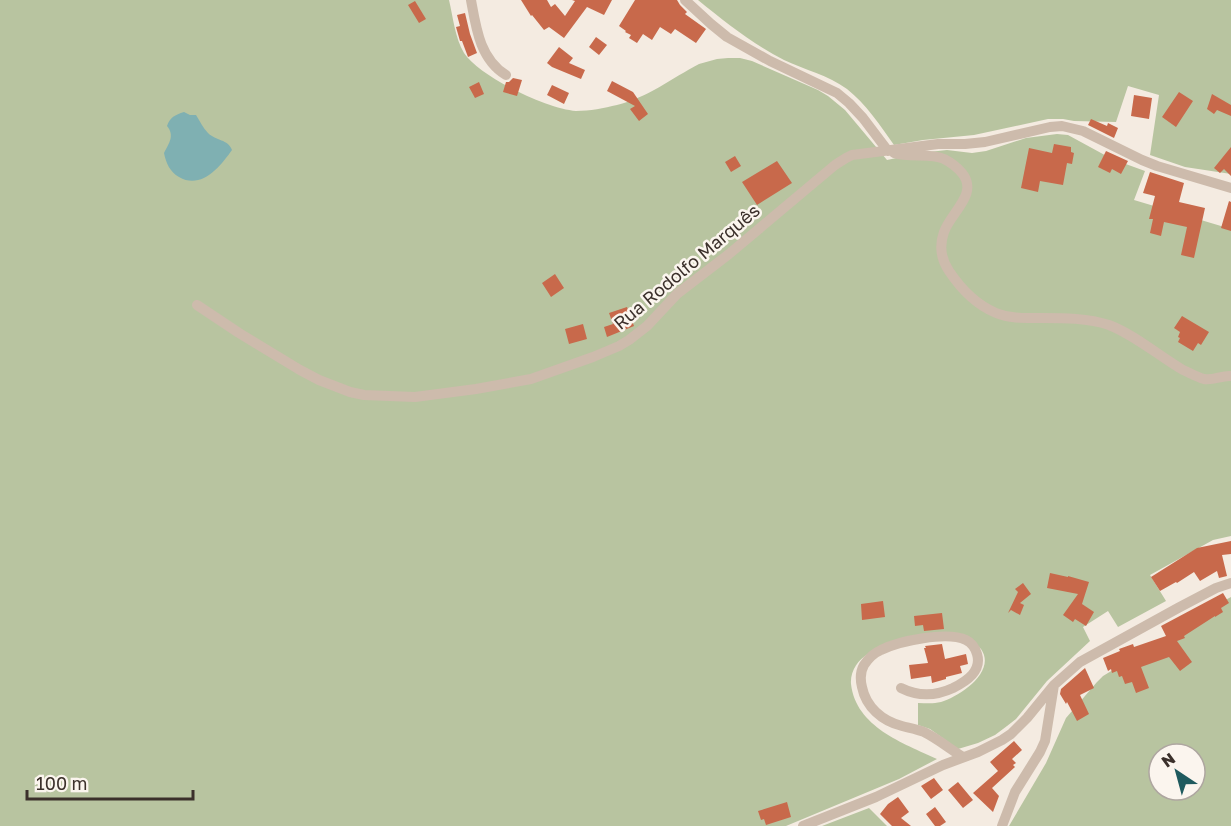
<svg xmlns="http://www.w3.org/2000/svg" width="1231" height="826" font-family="'Golos Text',sans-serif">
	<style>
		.green { fill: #b8c4a0; fill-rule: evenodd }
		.water { fill: #7fb0b2 }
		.building { fill: #c8694b }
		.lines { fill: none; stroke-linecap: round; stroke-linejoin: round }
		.minor { stroke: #cdbbac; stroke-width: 10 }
		.labels { text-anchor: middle; stroke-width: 5; stroke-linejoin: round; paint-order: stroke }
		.street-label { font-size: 18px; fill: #3b302b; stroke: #fbf5ee }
	</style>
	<rect width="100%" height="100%" fill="#f4ebe1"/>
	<!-- green -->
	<path class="green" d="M0,0H449C453,17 455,38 464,53C480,77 547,109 576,111C590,111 604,108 617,105C647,98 672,78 699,64L717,59L728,58H740L752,61L818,90L828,96L845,110L887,160L920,153L947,150L972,153L986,151L1026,138L1057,134L1068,135L1112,159L1145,171L1134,200L1231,229V536L1213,540L1150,575L1166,601L1118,627L1108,611L1083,627L1090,641L1047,681L1016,719L1007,726L995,735L978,743L958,749L930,729L918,725V703C926,703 933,704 941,702C959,697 997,672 981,649C977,644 968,639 963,634C939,639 915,644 891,649C884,650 874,650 868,654C858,660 850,671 851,684C856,727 903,743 937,759L899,779L786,826H0Z
		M698,0H1231V174L1185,167L1150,155L1159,95L1128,86L1116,122L1074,121L1063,119H1048L974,135L923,140L894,145C880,125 866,104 847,89C828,75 805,70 784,60C753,44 725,22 698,0Z
		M1231,597V826H1009L1046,763L1066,718L1097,682L1103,676L1161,641L1205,611ZM1159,754H1195V790H1159Z
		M869,808L887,826H822Z"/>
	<!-- water -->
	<path class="water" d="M184,112L190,115H196C200,121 203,128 208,133C216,141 228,139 232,150C220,167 201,190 179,177C170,172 166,163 164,153C169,143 175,136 167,126C170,117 175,115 184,112Z"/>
	<!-- building -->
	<path class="building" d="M521,0H547L551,7L555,4L565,16L575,1L572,0H612L604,15L587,7L564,38L549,27L544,30L532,15L531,16Z
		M635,0H677L680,5L687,12L685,14L706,29L696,43L675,29L671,34L660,27L652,40L643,34L637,43L629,38L631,35L625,32L626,31L619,26Z
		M415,1L426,19L419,23L408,5Z
		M465,13L470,34L477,53L468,57L462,41H460L456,27L460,26L457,15Z
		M596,37L607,45L599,55L589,47Z
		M559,47L573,58L569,63L585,70L581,79L552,67L547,63Z
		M513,78L522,80L517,96L503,92L506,82H509Z
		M612,81L633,92L648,114L639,121L630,109L635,106L607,91Z
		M479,82L484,94L475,98L469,87Z
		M552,85L569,93L564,104L547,95Z
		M1179,92L1193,101L1176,127L1162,117Z
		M1212,94L1231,105V116L1217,110L1214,114L1207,109Z
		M1134,95L1152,98L1149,119L1131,116Z
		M1091,119L1107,126L1108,123L1118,128L1114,138L1088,125Z
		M1054,144L1071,147V152L1074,153L1072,164L1067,163L1063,185L1040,181L1038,192L1021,188L1029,148L1052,153Z
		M1231,147V176L1224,169L1220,173L1214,168Z
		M1106,151L1128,161L1121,174L1112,169L1110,173L1098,167Z
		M735,156L741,166L731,172L725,162Z
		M777,161L792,183L757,205L742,182Z
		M1150,172L1184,183L1179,202L1205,208L1194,258L1181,255L1187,227L1164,222L1161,236L1150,233L1153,219H1149L1155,196L1143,193Z
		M1229,201L1231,202V231L1221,228Z
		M555,274L564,288L551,297L542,283Z
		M627,307L634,326L607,337L604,327L613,324L609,313Z
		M1182,316L1209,332L1201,345L1198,343L1193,351L1178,342L1180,338L1178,337L1180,332L1174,328Z
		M583,324L587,339L569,344L565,329Z
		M1231,541V554L1222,555L1227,576L1219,578L1217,571L1200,581L1194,572L1177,583L1176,582L1160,591L1151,577L1197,548Z
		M1050,573L1068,577V576L1089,582L1082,604L1094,612L1086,626L1075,619L1073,622L1063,615L1078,594L1047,588Z
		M1023,583L1031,594L1020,603L1024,605L1020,615L1011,610L1008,613L1018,592L1015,589Z
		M1223,593L1229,603L1221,608L1223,612L1215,617V616L1184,636L1185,638L1177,641L1192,662L1180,671L1169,657L1141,667L1149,688L1136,693L1132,682L1125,684L1122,676L1119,677L1117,671L1112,673L1111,669L1108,671L1103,658L1120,651L1119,649L1133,644L1134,647L1166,636L1161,626Z
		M883,601L885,617L862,620L861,604Z
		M942,613L944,629L924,631L923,625L915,626L914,616Z
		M942,644L945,659L966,654L968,664L960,666L962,673L946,677V679L932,683L931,676L911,679L909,665L928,663L924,648H926L925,646Z
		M1085,668L1094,688L1080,695L1089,714L1077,721L1067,702L1066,704L1060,694L1061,689Z
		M1014,741L1022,750L1012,759L1016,763L1013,765L1015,767L992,788L999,796L993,812L973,793L998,771L990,762Z
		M934,778L943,790L931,799L921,786Z
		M958,782L973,800L963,808L948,790Z
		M898,797L909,812L901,818L911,826H892L880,814L888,804Z
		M787,802L791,817L766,825L764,819L761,820L758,811Z
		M935,807L946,822L940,826H935L926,814Z"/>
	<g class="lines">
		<!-- minor -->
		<path class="minor" d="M471,0C476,28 480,59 506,75
			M685,0L711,24L727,37L770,61L837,93L849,103L863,118L888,151
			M894,153C910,158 930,153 944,159C950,162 957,167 962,173C979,194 951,212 944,232C939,246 941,259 949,271C961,289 977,305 996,313C1011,319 1026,318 1041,318C1064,318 1088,318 1109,325C1135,335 1159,356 1183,370C1190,373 1197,377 1204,379C1213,381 1222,375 1231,376
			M197,305L239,333L300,370L319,380L350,392L364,395L415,397L476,389L531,379L593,357L619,346L629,340L647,326L677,294L729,254L835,165L846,158L852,155L938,144H965L985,142L1050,127L1062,126L1083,131L1142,160L1157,166L1231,188
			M901,688C919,697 936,696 953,688C967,681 982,671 977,654C975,647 972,643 966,640C947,631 899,641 881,650C874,653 868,659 864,665C860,672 860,679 862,687C866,707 882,721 902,726C910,728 917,729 924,732C938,739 950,749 963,757
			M803,826L876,797L943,765L978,752L1002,740L1011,734L1027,718L1054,685L1080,662L1178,608L1216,588L1231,583
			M1002,826L1015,792L1040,752L1045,741L1054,685"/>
	</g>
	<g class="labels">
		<!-- street labels -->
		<g class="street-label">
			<text transform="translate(687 267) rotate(-40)" y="6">Rua Rodolfo Marquês</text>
		</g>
	</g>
	<!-- north arrow -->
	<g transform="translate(1177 772) rotate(324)"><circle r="28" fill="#fbf5ee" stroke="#aea6a0" stroke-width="1.5"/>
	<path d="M0-4.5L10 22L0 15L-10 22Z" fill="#1f5a5e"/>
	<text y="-9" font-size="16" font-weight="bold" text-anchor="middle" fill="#3b302b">N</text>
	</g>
	<!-- scale -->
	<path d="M27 790v9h166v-9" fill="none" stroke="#3b302b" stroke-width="3"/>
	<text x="36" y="790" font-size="18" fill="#3b302b" stroke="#fbf5ee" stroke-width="4.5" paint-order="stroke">100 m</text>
</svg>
